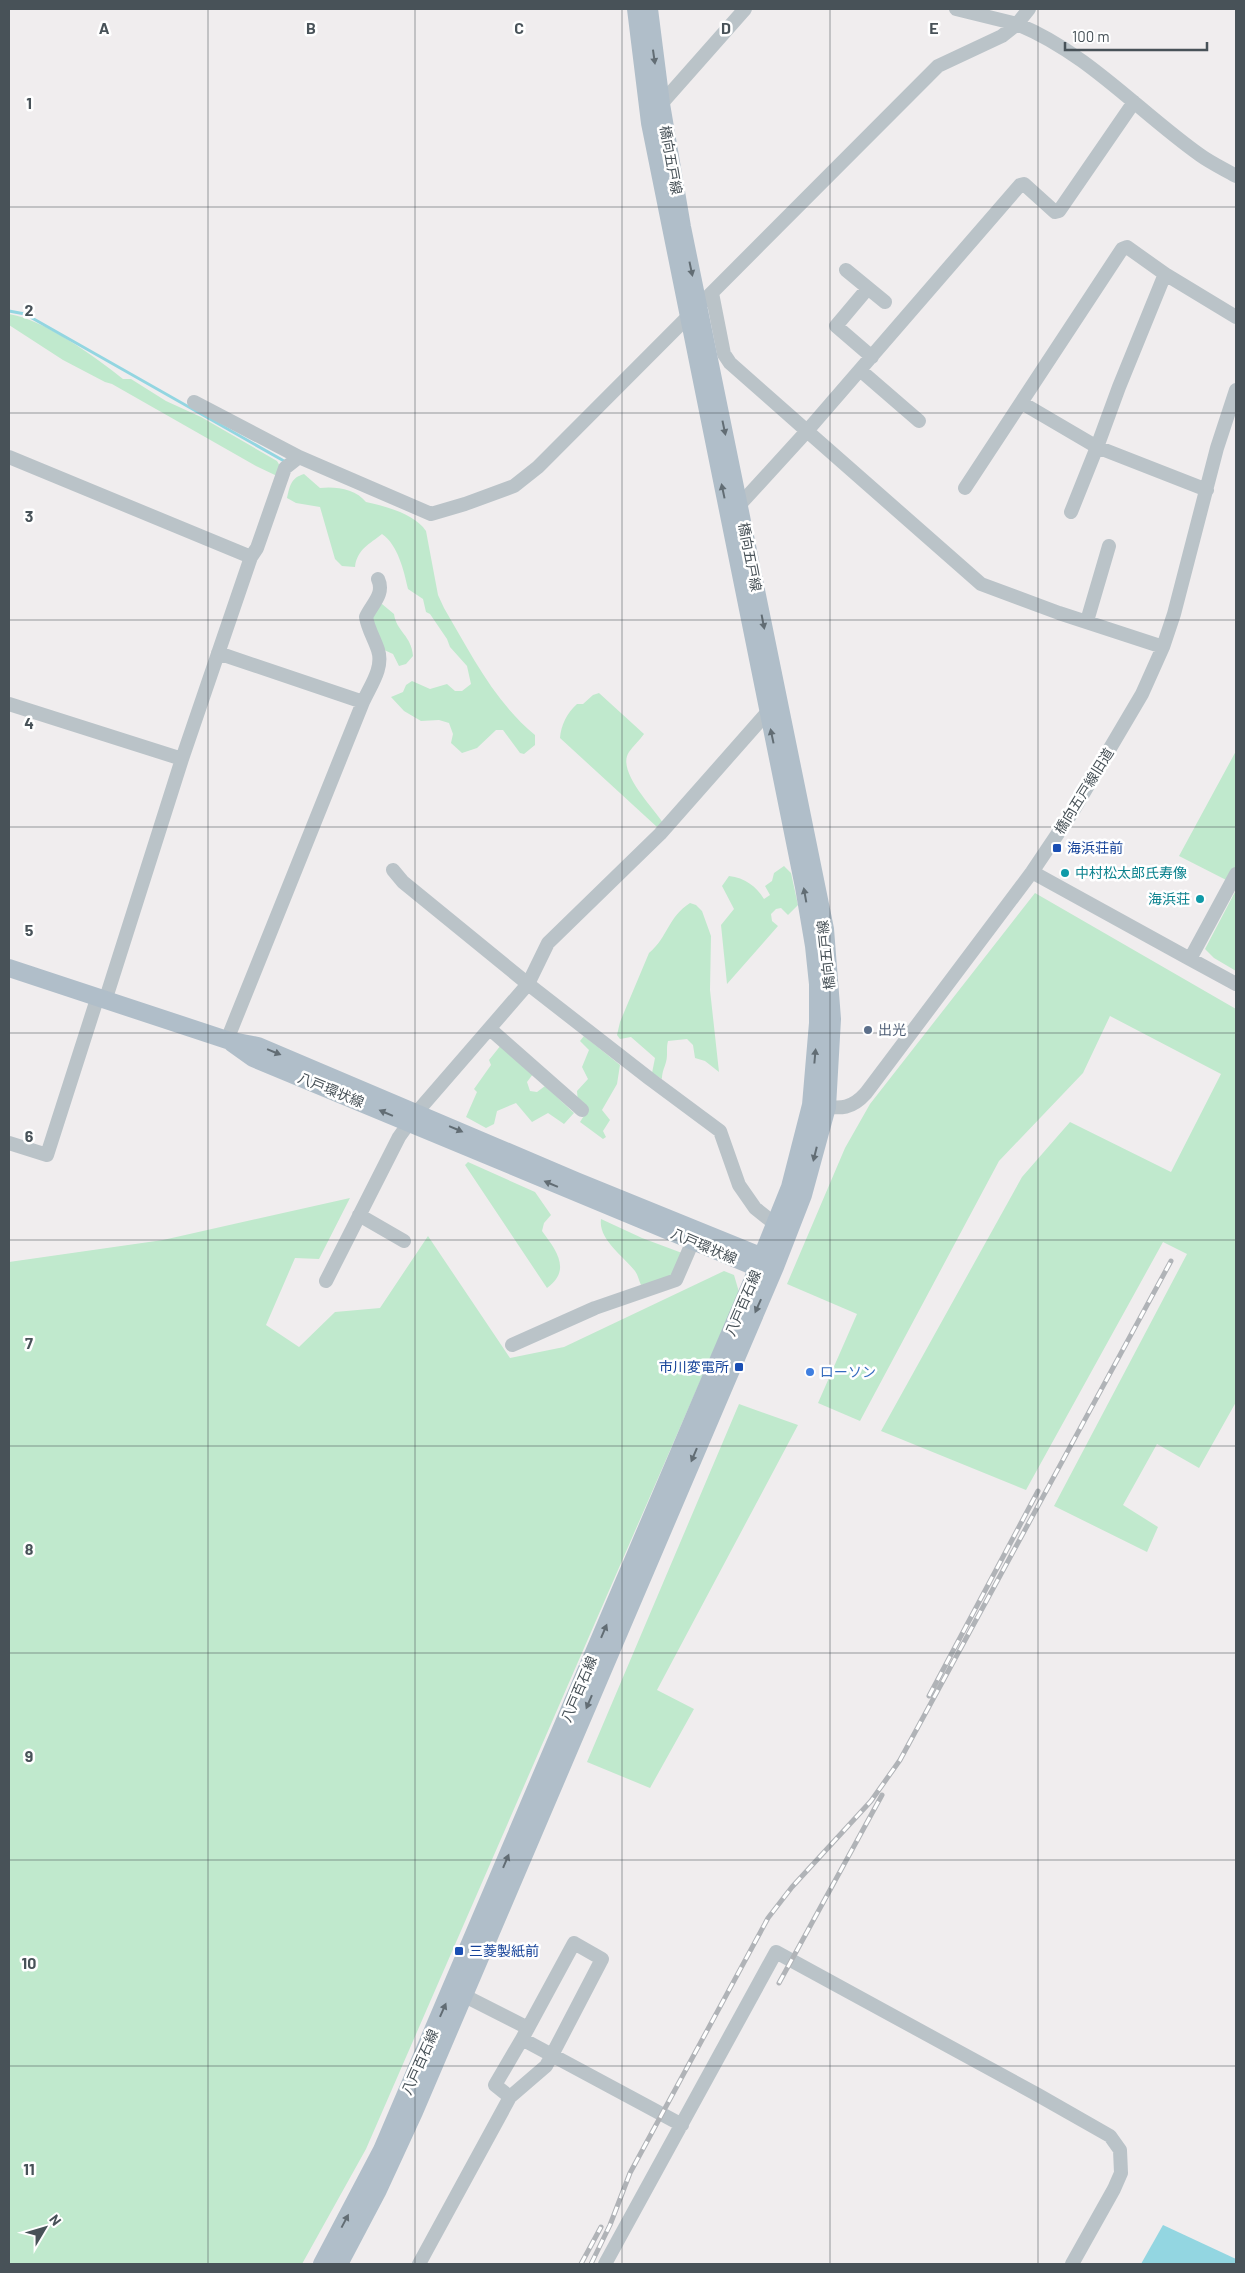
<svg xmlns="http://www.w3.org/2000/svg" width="1245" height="2273" font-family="Barlow,'Noto Sans JP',sans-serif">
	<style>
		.green { fill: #c0e9cd }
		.water { fill: #93d6e1 }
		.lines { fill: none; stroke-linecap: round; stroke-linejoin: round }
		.stream { stroke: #93d6e1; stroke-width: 3 }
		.minor { stroke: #bac3c8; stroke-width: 14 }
		.major { stroke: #b0bec9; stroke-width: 18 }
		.rail-casing { stroke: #b0b3b7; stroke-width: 5 }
		.rail { stroke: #fff; stroke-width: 3; stroke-dasharray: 9; stroke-linecap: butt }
		.oneway { fill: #626d74 }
		.grid { fill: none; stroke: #485258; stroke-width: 1; stroke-opacity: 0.55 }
		.transit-dot { fill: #1a4fb4; stroke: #fff; stroke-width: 2 }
		.culture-dot { fill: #0f9aa8; stroke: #fff; stroke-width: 2 }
		.service-dot { fill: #5c6f8a; stroke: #fff; stroke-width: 2 }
		.shop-dot { fill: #3f7fe0; stroke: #fff; stroke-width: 2 }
		.labels { text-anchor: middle; stroke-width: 5; stroke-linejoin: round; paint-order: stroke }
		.street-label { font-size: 14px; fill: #485258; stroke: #fff }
		.transit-label { font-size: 14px; fill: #164399; stroke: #fff; text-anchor: start }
		.culture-label { font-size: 14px; fill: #0d838f; stroke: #fff; text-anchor: start }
		.service-label { font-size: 14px; fill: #4e5e75; stroke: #fff; text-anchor: start }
		.shop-label { font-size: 14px; fill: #366cbe; stroke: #fff; text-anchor: start }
		.grid-label { font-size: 16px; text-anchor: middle; font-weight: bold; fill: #485258; stroke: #fff; stroke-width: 5; stroke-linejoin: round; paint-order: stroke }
	</style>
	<rect width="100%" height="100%" fill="#f0edee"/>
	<!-- green -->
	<path class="green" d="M9,314C45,320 94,356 123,379H131L166,401L201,417L277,461L280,466L277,476L256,466L112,384L105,382L63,360L9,325Z
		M304,474L320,488C335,486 356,489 366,502C385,506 415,514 426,531L438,595L444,608C471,654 494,701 535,735V745L524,754L520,753L503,730H496L477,748L462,753L451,743L453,734L449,723L439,720L421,721L404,711L391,697L403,692L406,685L412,681L430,689L447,684L455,691H462L471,684L467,666L450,647L447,639L430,614L426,612L423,599L408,589C404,571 398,545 382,534C370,544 357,549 355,567L342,566L335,559L320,507L296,503L287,498C290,485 291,478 304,474Z
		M382,604L394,614C396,631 412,636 413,656L406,664L399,666L393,654L382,649L371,614L376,606Z
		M599,693L644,734C640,740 633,746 629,752C616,771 653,807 663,823L657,827L560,738C561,725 567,713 577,704H583L593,695Z
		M1236,751V885L1179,856Z
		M784,866L791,873L798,905L788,915L781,908L776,909L771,914L772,921L778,926L727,984L721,925L734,909L722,886L729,876C745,878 756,886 764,899L770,895L765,886L772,881L774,873Z
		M1236,890V971L1214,958L1205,949Z
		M1035,893L1236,1009V1402L1199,1468L1157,1444L1123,1505L1158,1527L1147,1552L1054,1506L1187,1254L1163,1242L1026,1490L881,1431L1022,1177L1070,1122L1171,1172L1221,1074L1110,1016L1083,1073L999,1161L860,1421L818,1403L857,1314L787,1284L845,1148L870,1104Z
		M690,903L696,905L702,911L711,936L710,990L719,1072L705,1061L695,1058L693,1045L687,1039L668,1041C666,1048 668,1055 666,1062C664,1069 662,1072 662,1079L652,1073L655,1058L631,1037L620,1039L617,1035L620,1022L649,953C668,937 668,917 690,903Z
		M584,1036L620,1065L617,1084L602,1110L610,1120L603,1131L606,1137L603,1139L580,1122L587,1111L578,1103L577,1091L588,1079L582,1067L589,1050L580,1041Z
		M501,1045L533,1074L527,1082L530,1091L537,1092L545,1086L574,1113L564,1124L548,1113L532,1122L516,1103L497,1111L494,1124L486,1128L466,1117L477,1092L474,1089L491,1065L489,1060Z
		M468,1162L535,1192L551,1215L544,1223L542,1231C556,1250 572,1270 547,1288L465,1165Z
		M350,1198L319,1259L295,1258L266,1325L299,1347L335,1312L380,1308L428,1236L510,1358L564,1347L724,1271L734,1275L739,1292L366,2149L302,2264H9V1262L163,1240Z
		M601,1219L642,1238L682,1253L674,1277L641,1285C639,1281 638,1275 635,1271C623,1256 598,1239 601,1219Z
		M739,1404L798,1425L657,1690L694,1709L650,1788L587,1762Z"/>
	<!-- water -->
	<path class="water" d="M1163,2225L1236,2259V2264H1141Z"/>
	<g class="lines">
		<!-- stream -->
		<path class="stream" d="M9,311L25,314L284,461"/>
		<!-- minor -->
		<path class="minor" d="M956,9L1017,24L1029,9
			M1134,102L1059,211L1055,212L1024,184L1020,185L807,431L981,584L1059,613L1163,647
			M661,104L745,9
			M846,270L885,302
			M868,288L836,326L872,357
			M712,293L724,354L730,363L807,431L733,512
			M860,370L919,421
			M194,402L299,457
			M1022,403L1097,447L1119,387L1165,274
			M9,457L251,557L182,759L106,998
			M965,488L1122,249L1127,247L1165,274L1236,317
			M1071,512L1097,447L1207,490
			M251,557L257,548L285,468L299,457L431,514L465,504L514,486L538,467L938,66L1002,36L1017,24C1088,53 1138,111 1200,155C1211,163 1224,169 1236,176
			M1087,621L1109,546
			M218,653L363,702L227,1040
			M363,702C370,686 384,668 378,650C374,638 368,629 366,617C372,604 385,594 378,579
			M9,704L182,759
			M393,870L403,882L528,984L650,1079L720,1131L739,1185L755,1208L775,1224
			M1032,872L1190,959
			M1236,874L1190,959L1236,984
			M490,1029L582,1110
			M817,1106C839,1108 850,1111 866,1093L1032,872L1073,811L1142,694L1163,647L1174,614L1217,448L1236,390
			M9,1143L47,1155L98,996
			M359,1215L404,1241
			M326,1281L399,1137L417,1112L528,984L548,943L660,834L773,706
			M512,1345L595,1308L676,1280L693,1241
			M455,1991L528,2028
			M522,2039L574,1943L602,1959L552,2055L546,2066L510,2097L495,2085L522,2039L682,2125
			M419,2264L510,2097
			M605,2264L776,1952L1038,2095L1110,2136L1120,2150L1121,2173L1114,2189L1072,2264"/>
		<!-- major -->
		<path class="major" d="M9,968L227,1040L258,1046L576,1181L763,1257L771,1263
			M232,1043L253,1058L758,1268L769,1267
			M322,2264L382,2150L751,1284L790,1187L811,1105L818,1023V984L814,946L804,887L650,123L636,9
			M339,2264L378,2190L414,2112L775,1267L803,1195L827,1107L832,1019L825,929L682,227L661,104L649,9"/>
		<!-- rail casing -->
		<g class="rail-casing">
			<path id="rail" d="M929,1696L1038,1491
				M779,1983L882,1795
				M581,2264L601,2227
				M591,2264L610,2225L630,2173L768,1918L792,1887L871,1801L900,1760L1171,1261"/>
		</g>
		<!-- rail -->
		<use href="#rail" class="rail"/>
	</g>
	<!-- one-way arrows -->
	<defs><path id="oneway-solid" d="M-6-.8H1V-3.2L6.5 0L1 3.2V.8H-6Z" transform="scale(1.25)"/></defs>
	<g class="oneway">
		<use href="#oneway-solid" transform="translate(654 57) rotate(82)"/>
		<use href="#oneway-solid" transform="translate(691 269) rotate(78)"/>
		<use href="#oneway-solid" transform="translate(724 428) rotate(78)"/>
		<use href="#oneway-solid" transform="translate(723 491) rotate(-102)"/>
		<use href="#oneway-solid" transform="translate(763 622) rotate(79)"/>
		<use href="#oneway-solid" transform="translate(772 736) rotate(-102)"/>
		<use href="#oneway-solid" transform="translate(805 895) rotate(-100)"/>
		<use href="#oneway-solid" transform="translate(274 1052) rotate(22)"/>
		<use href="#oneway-solid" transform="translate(815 1056) rotate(-85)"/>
		<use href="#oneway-solid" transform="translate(386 1113) rotate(-157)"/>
		<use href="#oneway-solid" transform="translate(456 1129) rotate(23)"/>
		<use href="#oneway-solid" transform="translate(815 1154) rotate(104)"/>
		<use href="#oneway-solid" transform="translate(551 1184) rotate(-157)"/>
		<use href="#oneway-solid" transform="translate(758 1306) rotate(114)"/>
		<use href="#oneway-solid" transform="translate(694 1455) rotate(113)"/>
		<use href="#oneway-solid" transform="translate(604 1631) rotate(-67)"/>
		<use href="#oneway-solid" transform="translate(589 1702) rotate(113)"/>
		<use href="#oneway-solid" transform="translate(506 1861) rotate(-67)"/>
		<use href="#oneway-solid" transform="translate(443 2010) rotate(-66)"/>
		<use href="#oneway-solid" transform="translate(345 2221) rotate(-62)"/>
	</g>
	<!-- grid -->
	<path class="grid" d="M208,9V2264M415,9V2264M622,9V2264M830,9V2264M1038,9V2264M9,207H1236M9,413H1236M9,620H1236M9,827H1236M9,1033H1236M9,1240H1236M9,1446H1236M9,1653H1236M9,1860H1236M9,2066H1236"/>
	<!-- markers -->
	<g class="transit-dot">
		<rect x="1052" y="843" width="10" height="10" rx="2.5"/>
		<rect x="734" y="1362" width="10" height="10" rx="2.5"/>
		<rect x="454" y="1946" width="10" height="10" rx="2.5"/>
	</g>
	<g class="culture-dot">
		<circle cx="1065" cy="873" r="5"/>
		<circle cx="1200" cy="899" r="5"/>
	</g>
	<circle class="service-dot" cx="868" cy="1030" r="5"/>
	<circle class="shop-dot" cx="810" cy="1372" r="5"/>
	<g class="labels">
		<!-- street labels -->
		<g class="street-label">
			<text transform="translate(671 160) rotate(80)" y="5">橋向五戸線</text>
			<text transform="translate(750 557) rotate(79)" y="5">橋向五戸線</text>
			<text transform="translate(1084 791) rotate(-58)" y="5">橋向五戸線旧道</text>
			<text transform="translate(826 955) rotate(-96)" y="5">橋向五戸線</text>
			<text transform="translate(331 1090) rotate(22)" y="5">八戸環状線</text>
			<text transform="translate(704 1246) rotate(23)" y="5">八戸環状線</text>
			<text transform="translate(743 1303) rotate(-67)" y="5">八戸百石線</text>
			<text transform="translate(579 1689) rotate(-67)" y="5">八戸百石線</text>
			<text transform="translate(420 2062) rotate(-66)" y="5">八戸百石線</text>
		</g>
		<!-- transit labels -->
		<g class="transit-label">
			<text x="1067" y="853">海浜荘前</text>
			<text x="729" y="1372" text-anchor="end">市川変電所</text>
			<text x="469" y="1956">三菱製紙前</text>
		</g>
		<!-- culture labels -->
		<g class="culture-label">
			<text x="1075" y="878">中村松太郎氏寿像</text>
			<text x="1190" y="904" text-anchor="end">海浜荘</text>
		</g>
		<!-- service labels -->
		<g class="service-label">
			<text x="878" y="1035">出光</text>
		</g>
		<!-- shop labels -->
		<g class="shop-label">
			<text x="820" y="1377">ローソン</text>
		</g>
	</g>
	<g class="grid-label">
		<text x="104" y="34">A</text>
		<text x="311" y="34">B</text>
		<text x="519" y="34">C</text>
		<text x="726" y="34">D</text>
		<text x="934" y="34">E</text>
		<text x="29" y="109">1</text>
		<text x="29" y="316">2</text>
		<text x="29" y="522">3</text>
		<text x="29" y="729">4</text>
		<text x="29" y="936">5</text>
		<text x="29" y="1142">6</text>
		<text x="29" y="1349">7</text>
		<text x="29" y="1555">8</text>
		<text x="29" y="1762">9</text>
		<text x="29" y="1969">10</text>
		<text x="29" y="2175">11</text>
	</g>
	<!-- border -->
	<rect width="1245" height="2273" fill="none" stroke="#485258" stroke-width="20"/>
	<!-- north arrow -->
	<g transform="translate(45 2228) rotate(52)" stroke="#ffffff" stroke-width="4" paint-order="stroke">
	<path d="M0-4L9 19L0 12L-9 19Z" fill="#485258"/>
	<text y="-8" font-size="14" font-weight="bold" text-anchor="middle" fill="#485258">N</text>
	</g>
	<!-- scale -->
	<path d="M1065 42v8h142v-8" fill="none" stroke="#485258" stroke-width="2.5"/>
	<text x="1072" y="42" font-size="15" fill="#485258" stroke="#ffffff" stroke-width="4" paint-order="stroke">100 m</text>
</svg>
